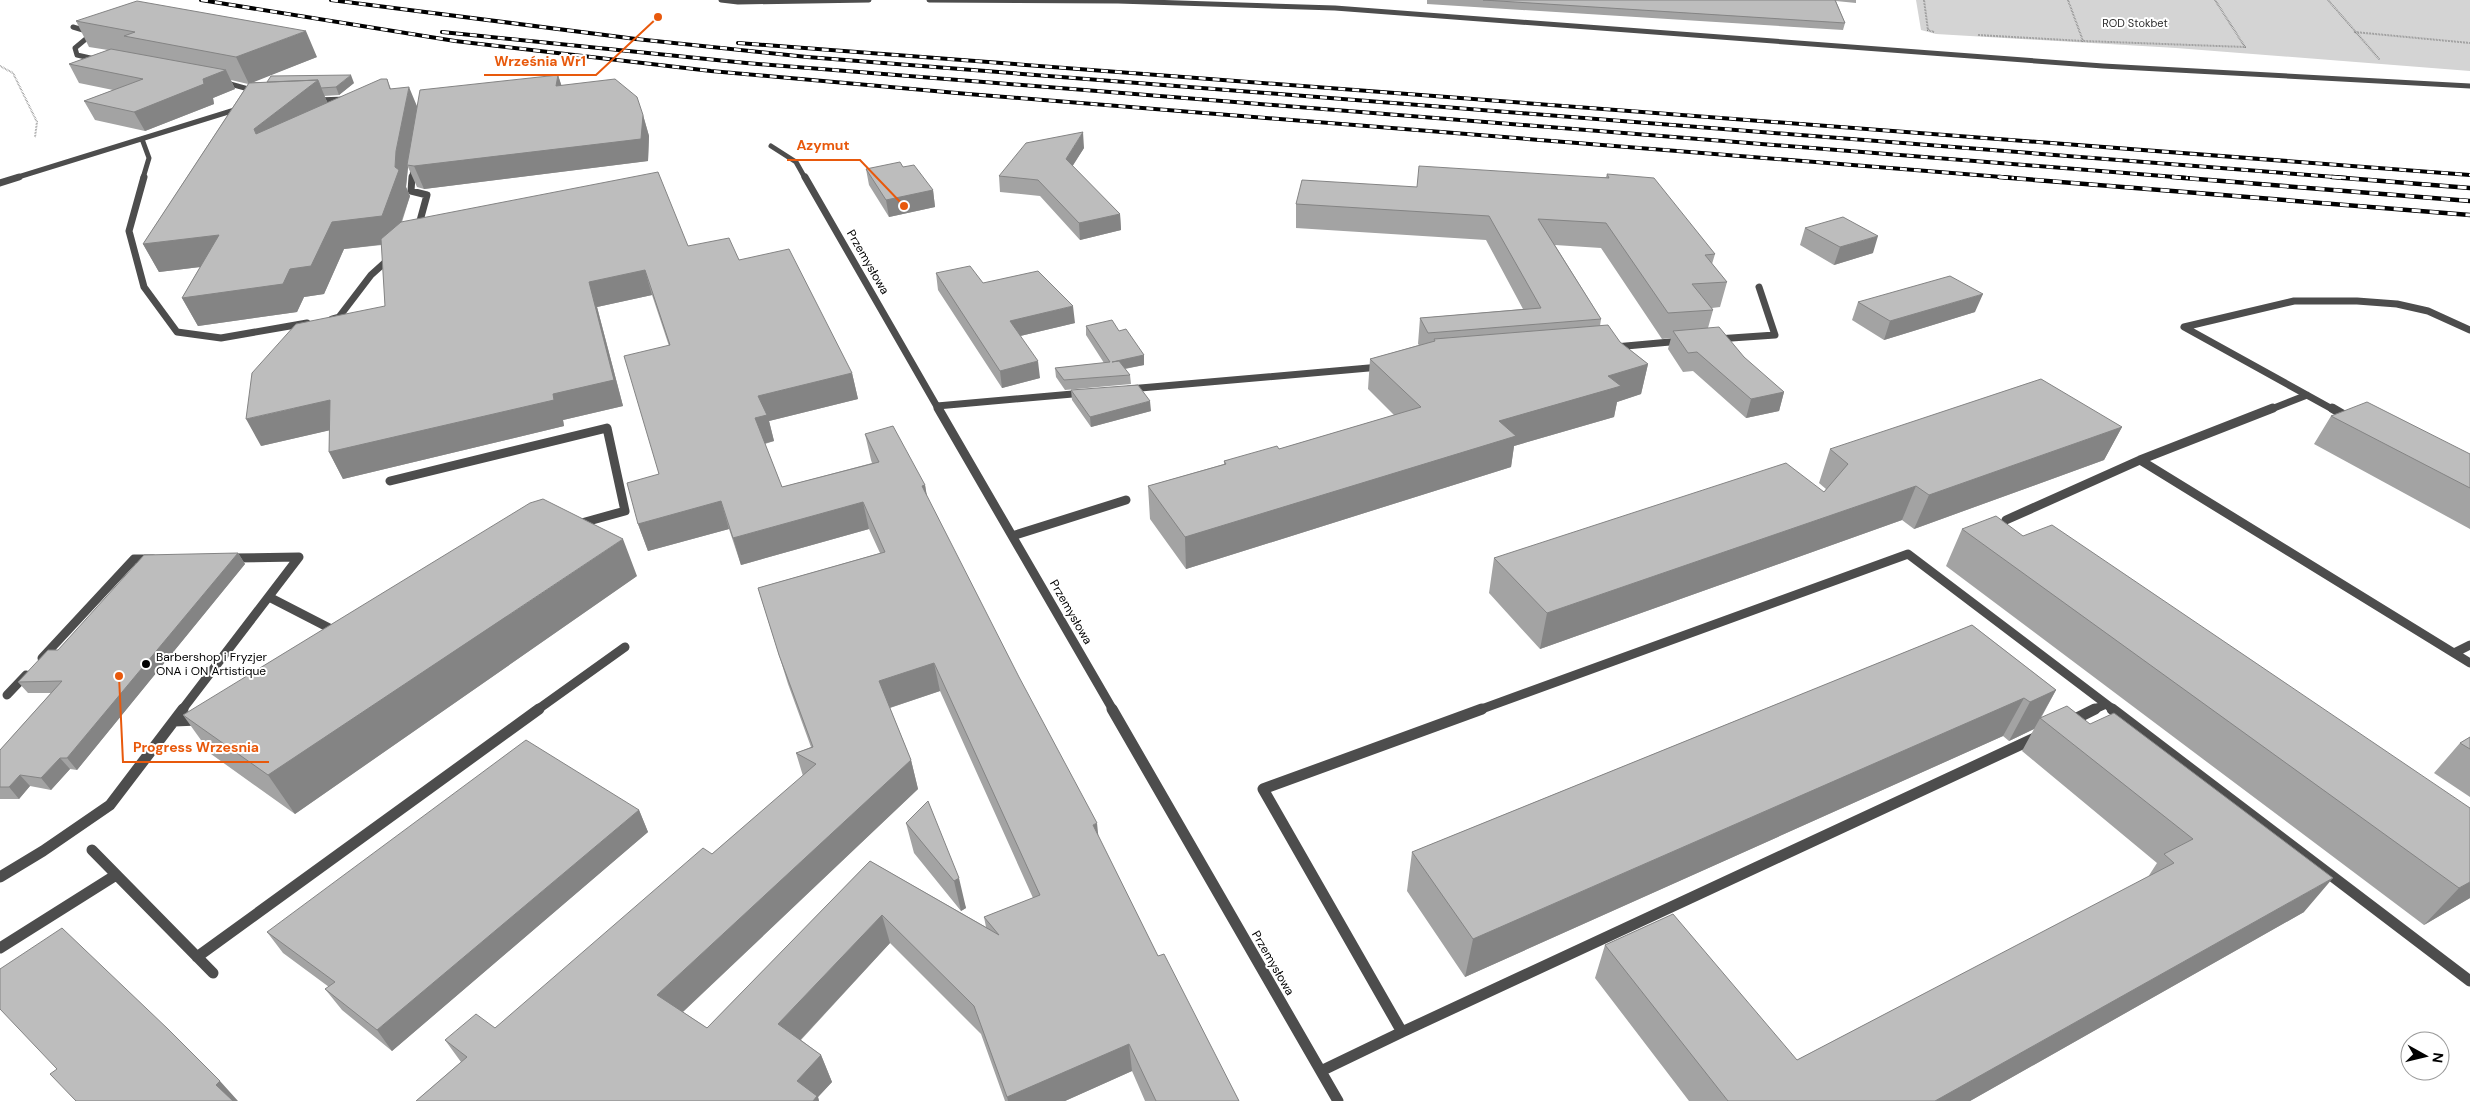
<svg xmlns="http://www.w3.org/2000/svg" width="2470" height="1101" font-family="'DM Sans',sans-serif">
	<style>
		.green { fill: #d4d4d4 }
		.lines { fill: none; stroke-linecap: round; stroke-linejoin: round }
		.path { stroke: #6f6f6f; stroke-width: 2; stroke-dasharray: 0.5 1; stroke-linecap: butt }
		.minor-far3 { stroke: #4d4d4d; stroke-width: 5 }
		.minor-far2 { stroke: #4d4d4d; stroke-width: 7 }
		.minor-far1 { stroke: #4d4d4d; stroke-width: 9 }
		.minor { stroke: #4d4d4d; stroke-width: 11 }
		.rail-far1-casing { stroke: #000; stroke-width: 4 }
		.rail-casing { stroke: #000; stroke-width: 4.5 }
		.rail-far1 { stroke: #fff; stroke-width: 2.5; stroke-dasharray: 7; stroke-linecap: butt }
		.rail { stroke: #fff; stroke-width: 3; stroke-dasharray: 9; stroke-linecap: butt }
		.wall { fill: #a3a3a3; fill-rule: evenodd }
		.shaded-wall { fill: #848484 }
		.building { fill: #bdbdbd; stroke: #848484; fill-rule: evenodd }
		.poi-dot { fill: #000; stroke: #fff; stroke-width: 2 }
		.labels { text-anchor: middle; stroke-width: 4; stroke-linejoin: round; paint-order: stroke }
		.far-park-label { font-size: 11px; fill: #2b2b2b; stroke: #fff }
		.street-label { font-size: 12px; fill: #000; stroke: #fff }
		.poi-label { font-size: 12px; fill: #000; stroke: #fff; text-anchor: start }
		.leader { fill: none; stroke: #e8590c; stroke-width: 2 }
		.callout-dot { fill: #e8590c; stroke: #fff; stroke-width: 2 }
		.callout-label { font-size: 14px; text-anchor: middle; font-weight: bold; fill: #e8590c; stroke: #fff; stroke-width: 4; stroke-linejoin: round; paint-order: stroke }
	</style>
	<rect width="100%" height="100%" fill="#fff"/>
	<!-- green -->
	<path class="green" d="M1916,0H2470V71L2176,48L1936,34L1921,30Z"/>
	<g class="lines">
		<!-- path -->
		<path class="path" d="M1924,0L1928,30L1934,32
			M2068,0L2083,41L2245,47L2215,0
			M2328,0L2380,60
			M2354,32L2470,43
			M1978,35L2083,41
			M0,66L13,73L37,122L35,137"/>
		<!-- minor-far3 -->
		<path class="minor-far3" d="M721,0L738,2L869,0
			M929,0L1118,1L1335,8L2103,66L2470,86
			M73,27L93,33L75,48L77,55L99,60
			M223,82L256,91
			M315,100L347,99
			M142,139L149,158L143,178
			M771,146L796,162L805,178
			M15,178L241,108
			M412,178L413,165"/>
		<!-- minor-far2 -->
		<path class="minor-far2" d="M144,177L129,231L144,287L177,332L221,338L307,323
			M412,177L411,191L427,195L418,228
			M805,177L939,410
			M0,183L19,177
			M332,319L339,317L371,275L391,257
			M1717,339L1775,335L1759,287
			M1615,347L1681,341
			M1129,389L1380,367
			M937,406L1084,393
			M2269,410L2307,395
			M2334,410L2184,327L2294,301H2357L2397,304L2428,311L2470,330"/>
		<!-- minor-far1 -->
		<path class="minor-far1" d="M938,408L1113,710
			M2332,408L2349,418
			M2140,460L2273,408
			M390,481L607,428L625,511L578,524
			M2006,520L2140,460L2470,663
			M1012,536L1126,500
			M269,597L337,632
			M2454,653L2470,645
			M42,658L134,559H153
			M7,695L26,675
			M182,710L299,557L231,558
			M537,710L625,647
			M1479,710L1908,554L2114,710
			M2093,710L2106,704"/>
		<!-- minor -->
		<path class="minor" d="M1112,709L1338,1101
			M2112,709L2470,981
			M174,721L198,720
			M2071,721L2095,709
			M92,850L213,973
			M0,877L43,851L110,805L183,709
			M0,948L116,875
			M197,957L539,709
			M1402,1032L2037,737
			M1321,1071L1402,1032L1263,789L1482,709"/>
		<!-- rail-far1 casing -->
		<g class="rail-far1-casing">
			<path id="rail-far1" d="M201,0L455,41L711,71L968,94L2014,178
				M331,0L636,39L807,57L2348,178
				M442,32L746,63L2188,178
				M738,43L2470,175"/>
		</g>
		<!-- rail casing -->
		<g class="rail-casing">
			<path id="rail" d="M1999,177L2470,215
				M2172,177L2470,201
				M2332,177L2470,188"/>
		</g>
		<!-- rail-far1 -->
		<use href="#rail-far1" class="rail-far1"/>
		<!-- rail -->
		<use href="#rail" class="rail"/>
	</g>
	<!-- wall -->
	<path class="wall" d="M1427,0H1856V3L1836,1L1845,23L1843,30L1427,4Z
		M76,21L317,57L252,82L354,83L339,95L324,96L328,103L387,79L391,89L417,106L558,75L561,85L643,115L649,136L648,161L424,189L417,187L408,167L406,187L410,196L402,222L688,246L739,260L852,373L858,399L769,421L774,441L765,444L782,487L872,463L871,460L865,434L925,485L927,498L1158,956L1239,1101H1145L1132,1071L1065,1101H1005L981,1034L890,943L801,1040L821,1055L832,1082L818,1097L819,1101H416L461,1062L445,1040L495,1028L712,854L803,776L796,753L811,747L788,684L758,588L880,553L869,529L741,565L729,529L648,551L638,524L659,474L669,346L652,295L597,307L623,406L563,420L564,426L343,479L329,452L330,430L261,446L385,306L382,245L344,249L324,294L304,297L297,312L198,326L182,298L200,267L159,272L143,244L248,84L231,80L235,89L213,98L214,104L145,131L95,120L84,101L113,90L79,83L69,64L108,50L89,47ZM940,691L1033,898L984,917L986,927L870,861L707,1028L683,1012L918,789L911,760L890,708Z
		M1084,148L1072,166L1120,214L1121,230L1080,240L1040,196L1000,192L999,176Z
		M903,167L933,190L935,207L889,217L869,185L866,169Z
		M1607,174L1715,254L1712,264L1727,282L1720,307L1712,308L1713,310L1708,328L1784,392L1779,411L1746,418L1693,371L1683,372L1668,349L1671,338L1662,339L1601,248L1555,245L1601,319L1600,326L1620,342L1648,364L1641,394L1617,402L1614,417L1514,446L1511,467L1186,569L1150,519L1148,486L1224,464V461L1279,449L1394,415L1368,389L1370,359L1419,345L1418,344L1420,318L1523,309L1486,240L1296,228V204L1417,187L1606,177Z
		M1805,228L1873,253L1834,265L1800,245Z
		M936,273L983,283L1075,323L1020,336L1040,378L1002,388L938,290Z
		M1858,302L1975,312L1884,340L1852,320Z
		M1086,326L1119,331L1144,355V365L1125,369L1130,375L1131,384L1065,390L1056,377L1055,368L1104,363L1086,335Z
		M1071,390L1151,411L1091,427L1072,400Z
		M2331,416L2470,454V529L2314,444Z
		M2122,427L2104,460L1914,529L1902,520L1540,649L1489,593L1494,558L1824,492L1826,489L1819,483L1830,449Z
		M1962,529L2023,536L2470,808V898L2424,925L1946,566Z
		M238,553L245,564L77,770L70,769L51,790L30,786L19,799H0V750L51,693H28L18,682L58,650Z
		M637,576L295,814L211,754L183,715Z
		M1972,625L2056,690L2041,718L2304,912L1970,1101H1689L1595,978L1605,945L1797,1060L2148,877L2157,863L2022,751L2034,729L2009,741L2003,736L1465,977L1407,891L1412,852Z
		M2470,737V797L2434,773L2460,743Z
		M928,801L966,908L961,911L914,853L906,823Z
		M639,810L648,832L392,1051L342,1010L325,989L329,987L283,953L267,932Z"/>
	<!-- shaded-wall -->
	<path class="shaded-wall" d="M306,31L317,57L249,84L236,57Z
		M226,70L235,89L213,98L214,104L145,131L134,112L203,79Z
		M351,75L354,83L339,95L336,87Z
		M558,75L565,96L556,86Z
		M318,80L328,104L266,155L254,129Z
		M409,87L419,111L407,165L408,167L406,187L410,196L394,243L344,249L324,294L304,297L297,312L198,326L182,298L290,269L332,222L395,167L396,151Z
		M643,115L649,136L648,161L424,189L414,166Z
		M1083,132L1084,148L1067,175L1066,159Z
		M933,190L935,207L889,217L886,200Z
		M1120,214L1121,230L1080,240L1079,223Z
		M219,235L233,263L159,272L143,244Z
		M1878,236L1873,253L1834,265L1840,247Z
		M645,270L652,295L597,307L623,406L563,420L564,426L343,479L329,452L553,394L589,282Z
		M1983,294L1975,312L1884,340L1890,321Z
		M1073,306L1075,323L1012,338L1010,321Z
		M1144,355V365L1112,371V362Z
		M1038,361L1040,378L1002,388L1000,371Z
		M1648,364L1641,394L1617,402L1614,417L1514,446L1511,467L1186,569L1185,537L1608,376Z
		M852,373L858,399L769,421L774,441L762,444L755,418L758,396Z
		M1784,392L1779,411L1746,418L1751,399Z
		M330,400L344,427L261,446L246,419Z
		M1150,401L1151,411L1091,427L1090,417Z
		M2122,427L2104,460L1914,529L1929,495Z
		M925,485L930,513L922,486Z
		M1916,486L1902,520L1540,649L1547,613Z
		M721,501L729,529L648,551L638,524Z
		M863,502L869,529L741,565L733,538Z
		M623,539L637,576L295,814L268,775Z
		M238,553L245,564L77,770L67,758Z
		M934,663L940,691L886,709L879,681Z
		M2056,690L2034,729L2009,741L2030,702Z
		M2024,698L2003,736L1465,977L1473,939Z
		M60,758L70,769L51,790L41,778Z
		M911,760L918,789L671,1023L657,995Z
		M20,775L30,786L19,799L9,787Z
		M639,810L648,832L392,1051L377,1030Z
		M1097,823L1100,852L1093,825Z
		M959,878L966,908L961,911L954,881Z
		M2333,878L2304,912L1970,1101H1935Z
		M2470,882V898L2424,925L2459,888Z
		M882,915L890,943L789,1052L778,1024Z
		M1129,1044L1132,1071L1065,1101H1008L1007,1097Z
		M821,1055L832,1082L818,1097L819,1101H805L797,1081Z
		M220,1081L238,1101H231L216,1085Z"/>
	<!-- building -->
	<path class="building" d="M1483,0H1835L1845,23Z
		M137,1L306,31L236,57L124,36L135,32L76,21Z
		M111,49L226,70L203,79L204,84L134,112L84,101L143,79L69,64Z
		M351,75L336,87L321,88L318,80L267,82L271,76Z
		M558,75L556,86L615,79L637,97L643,115L641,139L414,166L407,165L420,90Z
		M381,79H387L390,89L409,87L396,151L395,167L399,170L382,216L332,222L311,266L290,269L283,284L182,298L219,235L143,244L249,83L318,80L254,129L256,134Z
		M1083,132L1066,159L1120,214L1079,223L1038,180L999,176L1026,143Z
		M900,162L903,167L914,165L933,190L886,200L866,169Z
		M1419,166L1609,178L1607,174L1654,178L1715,254L1705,255L1727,282L1692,284L1713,310L1668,313L1606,223L1538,219L1601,319L1428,333L1420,318L1541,308L1489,216L1296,204L1302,180L1417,187Z
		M658,172L688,246L729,238L739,260L789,249L852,373L758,396L767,415L755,418L782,487L879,462L865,434L893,426L925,485L922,486L1019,677L1097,823L1093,825L1158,956L1164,954L1239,1101H1156L1129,1044L1007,1097L974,1006L882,915L778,1024L821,1055L797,1081L817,1096L813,1101H416L467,1057L445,1040L476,1014L495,1028L703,848L712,854L816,764L796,753L813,747L779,655L758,588L885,552L863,502L733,538L721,501L638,524L627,483L659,474L624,356L670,345L645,270L589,282L614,380L553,394L554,400L329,452L330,400L246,419L252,373L296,324L385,306L381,239L401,222ZM934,663L1040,895L984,917L999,935L870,861L707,1028L657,995L911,760L879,681Z
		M1843,217L1878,236L1840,247L1805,228Z
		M970,266L983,283L1038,271L1073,306L1010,321L1038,361L1000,371L936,273Z
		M1950,276L1983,294L1890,321L1858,302Z
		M1112,320L1119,331L1126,329L1144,355L1112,362L1119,361L1130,375L1064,380L1055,368L1110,362L1086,326Z
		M1608,325L1620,342L1648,364L1608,376L1621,386L1499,421L1516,436L1185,537L1148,486L1226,464L1224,461L1277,446L1279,449L1421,407L1370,359L1435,341L1434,339Z
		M1719,327L1744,357L1784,392L1751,399L1697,352L1688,353L1673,331Z
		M2041,379L2122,427L1929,495L1916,486L1547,613L1494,558L1786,463L1824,492L1848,464L1830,449Z
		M1138,385L1150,401L1090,417L1071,390Z
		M2367,402L2470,454V488L2331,416Z
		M543,499L623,539L268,775L183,715L530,503Z
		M1996,516L2023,536L2052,525L2470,808V882L2459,888L1962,529Z
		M238,553L67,758H60L41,778L20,775L9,787H0V750L62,681L18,682L48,650H58L144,555Z
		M1972,625L2056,690L2030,702L2024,698L1473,939L1412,852Z
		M2067,706L2090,724L2114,713L2333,878L1935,1101H1728L1605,945L1673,914L1797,1060L2174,863L2164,854L2193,839L2040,718Z
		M2470,737V749L2460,743Z
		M526,740L639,810L377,1030L325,989L335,982L267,932Z
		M928,801L959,878L954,881L906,823Z
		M62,928L168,1029L220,1081L216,1085L233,1101H76L50,1074L57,1069L0,1009V969Z"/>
	<!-- markers -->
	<circle class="poi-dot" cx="146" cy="664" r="5"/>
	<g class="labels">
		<!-- far-park labels -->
		<g class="far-park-label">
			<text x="2135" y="27">ROD Stokbet</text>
		</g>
		<!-- street labels -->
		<g class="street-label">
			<text transform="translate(868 262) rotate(60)" y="4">Przemysłowa</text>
			<text transform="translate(1071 612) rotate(60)" y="4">Przemysłowa</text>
			<text transform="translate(1273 963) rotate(60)" y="4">Przemysłowa</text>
		</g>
		<!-- poi labels -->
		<g class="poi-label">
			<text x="156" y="661">Barbershop i Fryzjer<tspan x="156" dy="14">ONA i ON Artistique</tspan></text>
		</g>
	</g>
	<!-- callouts -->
	<path class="leader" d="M658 17L596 75H484M904 206L860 160H787M119 676L123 762H269"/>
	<g class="callout-dot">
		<circle cx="658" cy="17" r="5"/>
		<circle cx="904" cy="206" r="5"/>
		<circle cx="119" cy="676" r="5"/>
	</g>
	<g class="callout-label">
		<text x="540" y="66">Września Wr1</text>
		<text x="823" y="150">Azymut</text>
		<text x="196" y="752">Progress Wrzesnia</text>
	</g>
	<!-- north arrow -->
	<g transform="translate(2425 1056) rotate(98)"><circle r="24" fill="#ffffff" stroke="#999999"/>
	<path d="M0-4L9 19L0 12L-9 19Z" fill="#000000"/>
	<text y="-8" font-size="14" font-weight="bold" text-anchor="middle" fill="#000000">N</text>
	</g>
</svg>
